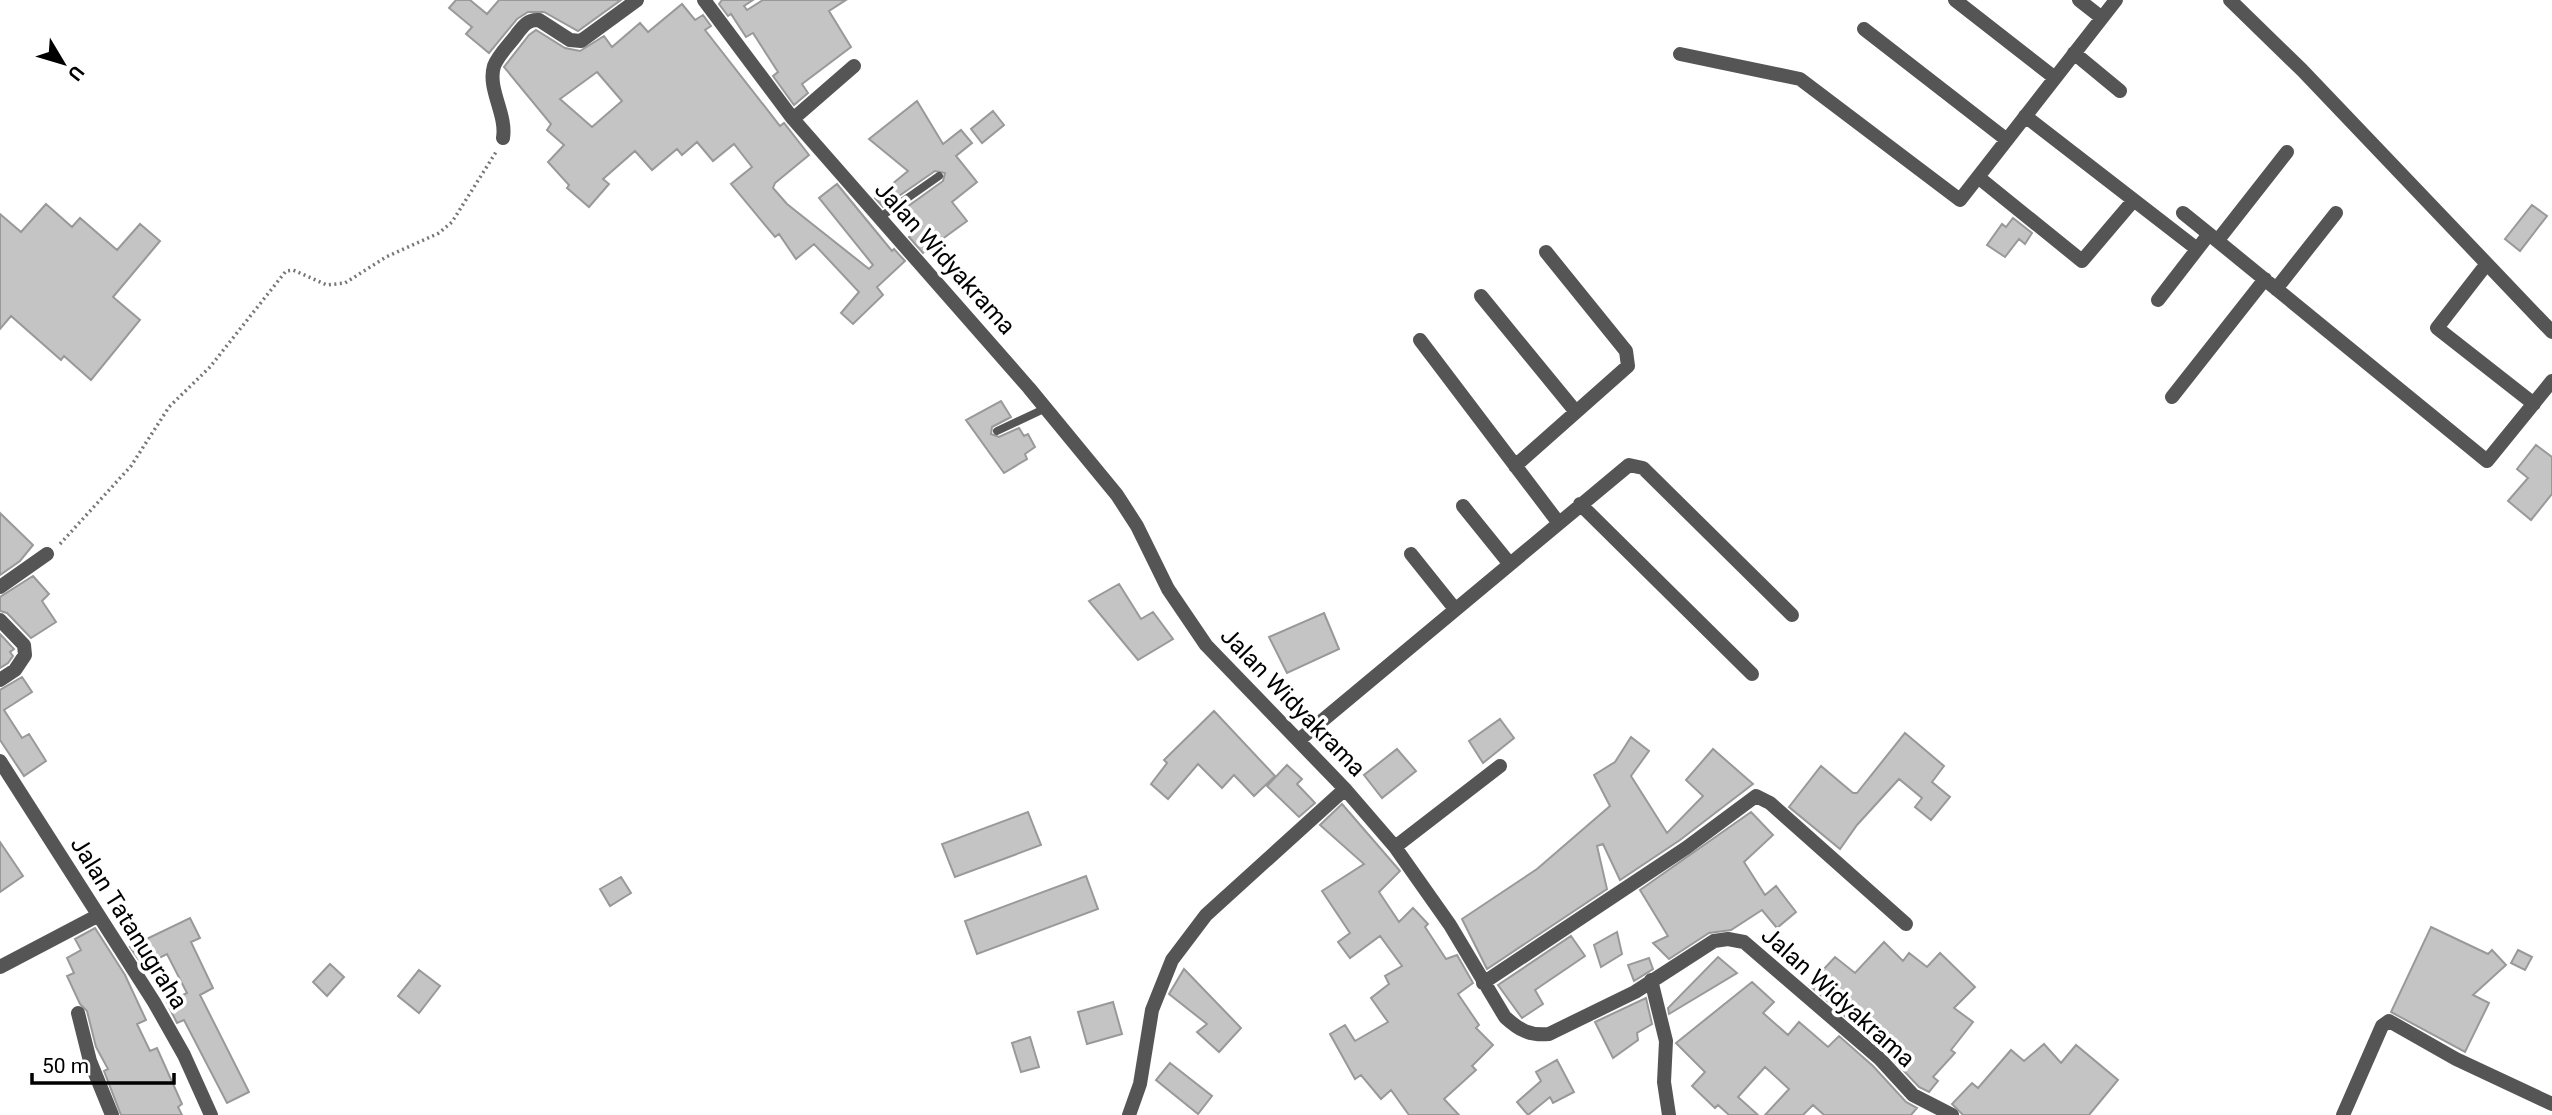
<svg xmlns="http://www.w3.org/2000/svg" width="2552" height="1115" font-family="Roboto,sans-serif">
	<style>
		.building { fill: #c4c4c4; stroke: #999; stroke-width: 2; fill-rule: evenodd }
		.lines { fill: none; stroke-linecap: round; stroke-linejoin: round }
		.path { stroke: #777; stroke-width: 3.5; stroke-dasharray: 2 3.5; stroke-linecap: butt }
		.service { stroke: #555; stroke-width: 8 }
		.minor { stroke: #555; stroke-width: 14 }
		.labels { text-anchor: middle; stroke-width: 7; stroke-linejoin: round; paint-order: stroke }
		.street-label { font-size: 24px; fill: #000; stroke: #fff }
	</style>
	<rect width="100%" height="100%" fill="#fff"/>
	<!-- building -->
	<path class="building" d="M456,0H470L487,14L499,0H621L578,31L544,12H528L517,19L489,53L466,34L472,27L449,8Z
		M722,0H753L744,6L747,10L763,0H846L829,11L851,47L802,84L808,93L794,105L773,76L778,72L753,33L746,37L731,14L728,16L719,4Z
		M682,4L695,20L703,15L711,26L705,30L780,126L784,123L809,155L775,183L773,188L787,204L869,269L873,265L819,198L837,184L892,251L894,249L905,261L877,287L883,295L853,324L841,313L859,292L814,244L796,259L779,234L775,237L731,184L752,167L734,144L713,161L697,142L682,155L677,149L652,170L635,151L603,179L609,184L589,207L567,188L569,185L548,162L564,145L547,130L551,124L504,67L529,35L536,30L565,48L580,51L604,36L612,47L640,23L648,32ZM597,72L622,101L592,127L560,99Z
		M917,101L943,144L961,130L972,143L956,156L977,182L952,202L967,221L923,253L909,237L922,226L907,207L943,181L945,173L935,171L883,207L875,198L908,171L869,139Z
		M993,111L1004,125L982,143L971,129Z
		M46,204L72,227L80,218L117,250L140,224L160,241L113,297L140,320L91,380L64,356L61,360L11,316L0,329V214L21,232Z
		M2532,205L2547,216L2520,251L2505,239Z
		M2013,218L2032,233L2025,244L2019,239L2005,257L1987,245L2002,224L2006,227Z
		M1001,401L1011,417L992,427L991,434L999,437L1019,428L1024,436L1028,434L1035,447L1025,454L1027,459L1004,473L966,420Z
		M2536,445L2552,457V494L2531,520L2508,501L2528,478L2517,469Z
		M0,513L33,545L20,561L0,575Z
		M33,576L49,594L42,601L56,622L31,638L7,613L0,611V597Z
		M1119,584L1141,619L1153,612L1173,639L1138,660L1089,601Z
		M1324,613L1339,649L1287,673L1269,637Z
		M0,634L14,649L10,652L13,656L8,663L0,668Z
		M22,677L32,692L4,710L22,738L29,734L46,761L24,776L0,740V690Z
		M1214,711L1275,776L1254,796L1234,775L1222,788L1198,764L1168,799L1151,784L1167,763L1164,760Z
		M1500,719L1514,738L1483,763L1469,741Z
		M1905,733L1944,766L1932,782L1950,797L1931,820L1915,807L1922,798L1899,779L1857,825L1840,849L1789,807L1821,766L1853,793H1857Z
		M1631,737L1649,751L1631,776L1667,833L1703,796L1686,780L1713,749L1753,784L1680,840L1620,880L1603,844L1597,846L1607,889L1487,969L1462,919L1537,869L1610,806L1594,775L1615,762Z
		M1397,749L1416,771L1382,798L1364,775Z
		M1287,765L1302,779L1297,784L1315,803L1299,817L1267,786Z
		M1342,804L1400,871L1379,892L1399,922L1413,908L1428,924L1425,927L1446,959L1457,955L1473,983L1458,994L1479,1025L1476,1028L1493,1045L1472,1066L1476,1070L1444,1099L1459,1115H1409L1391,1090L1381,1099L1361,1075L1355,1079L1330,1034L1345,1025L1355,1041L1388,1022L1371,998L1389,984L1385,976L1402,966L1380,936L1350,958L1338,942L1350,933L1322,891L1364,864L1320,825Z
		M1028,812L1041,845L955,877L942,844Z
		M1751,812L1773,835L1744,862L1765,895L1776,886L1796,912L1777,928L1762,910L1731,930L1709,933L1669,959L1653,943L1668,936L1640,890Z
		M0,842L23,876L0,892Z
		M1086,876L1098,909L977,954L965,921Z
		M621,877L631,893L610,906L600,889Z
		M190,918L200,938L191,942L213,988L200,995L249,1092L227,1103L184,1020L177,1023L167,1003L187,993L167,954L143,966L130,947Z
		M2431,927L2488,954L2492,950L2506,965L2473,995L2489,1003L2465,1052L2391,1012Z
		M95,928L125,975L146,1020L137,1024L150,1051L157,1048L182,1104L178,1107L182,1115H121L104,1071L108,1069L96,1047L87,1011L80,1004L67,976L74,973L67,958L81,950L75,939Z
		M1617,932L1622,954L1601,967L1594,945Z
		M1571,936L1585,956L1535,990L1543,1004L1522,1018L1498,985Z
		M1884,942L1903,961L1909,953L1927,967L1940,953L1975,987L1954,1008L1973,1022L1951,1050L1955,1053L1933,1077L1938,1081L1929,1092L1919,1087L1886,1052L1809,985L1835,957L1855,973Z
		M2518,950L2532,957L2525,970L2511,963Z
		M1718,957L1737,973L1669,1014L1668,1008Z
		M1649,958L1653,969L1634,981L1628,965Z
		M330,964L344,977L327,996L313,982Z
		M1184,969L1241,1028L1219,1052L1197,1032L1207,1024L1169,994Z
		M419,970L440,986L419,1013L398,996Z
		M1752,982L1774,1002L1763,1013L1788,1035L1799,1022L1828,1047L1839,1036L1873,1066L1906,1102L1917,1108L1911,1115H1824L1813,1105L1803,1115H1765L1789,1089L1765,1067L1738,1097L1758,1115H1729L1718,1105L1715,1108L1692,1086L1705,1072L1676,1043Z
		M1646,998L1652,1024L1637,1033L1638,1040L1613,1058L1595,1022Z
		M1113,1002L1122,1034L1087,1044L1078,1012Z
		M1030,1037L1039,1067L1021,1072L1012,1043Z
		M2044,1044L2061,1063L2076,1045L2118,1080L2089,1115H1963L1952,1104L1972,1083L1978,1088L2011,1050L2024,1061Z
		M1557,1060L1574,1092L1553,1103L1550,1097L1528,1115L1517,1102L1541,1081L1536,1072Z
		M1170,1063L1212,1096L1198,1114L1156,1080Z"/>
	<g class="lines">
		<!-- path -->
		<path class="path" d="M60,544L131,466L169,407L210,367L286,271L293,270L327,285L345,283L386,257L439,233L452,222L496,152"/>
		<!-- service -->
		<path class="service" d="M879,218L939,176
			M997,431L1046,408"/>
		<!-- minor -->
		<path class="minor" d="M704,0L793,119L1029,388L1117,495L1137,526L1168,589L1206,645L1345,789L1395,847L1450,925L1505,1017C1519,1030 1530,1036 1549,1034L1635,992L1714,941L1728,939L1744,942L1880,1059L1913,1095L1952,1115
			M1955,0L2055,78
			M2079,0L2102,18
			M2230,0L2302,70L2552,332
			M1864,29L2007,140
			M2074,53L2120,91
			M1680,54L1800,79L1960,200L2116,0
			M2025,116L2197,249
			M793,119L854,66
			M503,138C507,114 487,89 494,66C498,55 510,44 517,34C523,26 528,19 539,20L570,40L581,41L637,0
			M1978,177L2082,261L2133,201
			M2183,213L2209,234
			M2218,240L2287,152
			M2482,270L2437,328L2534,404
			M2276,289L2336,213
			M1481,296L1576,412
			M2158,300L2209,234L2487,461L2552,381
			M1420,340L1558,522
			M2172,397L2265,279
			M1515,466L1628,366L1626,351L1546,252
			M1580,504L1752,674
			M1463,506L1509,563
			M1411,554L1455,609
			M0,587L47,554
			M0,620L24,645L25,655L15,670L0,680
			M1299,740L1629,465L1643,468L1792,615
			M0,761L154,1002L184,1055L211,1115
			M1395,847L1500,766
			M0,967L97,916
			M1651,980L1666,1041L1664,1082L1669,1115
			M1483,983L1686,848L1756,796L1770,803L1906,924
			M78,1013L90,1061L112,1115
			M1129,1115L1140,1084L1152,1010L1172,960L1206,915L1345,789
			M2343,1115L2382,1026L2389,1021L2456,1059L2552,1104"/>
	</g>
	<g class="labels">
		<!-- street labels -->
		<g class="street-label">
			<text transform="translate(945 258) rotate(48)" y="8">Jalan Widyakrama</text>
			<text transform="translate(1293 702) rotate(46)" y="8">Jalan Widyakrama</text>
			<text transform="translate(129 923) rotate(58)" y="8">Jalan Tatanugraha</text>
			<text transform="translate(1838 997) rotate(42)" y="8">Jalan Widyakrama</text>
		</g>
	</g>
	<!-- north arrow -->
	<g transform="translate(63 63) rotate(128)" stroke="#ffffff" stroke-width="5" paint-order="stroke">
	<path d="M0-5L12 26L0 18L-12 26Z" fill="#000000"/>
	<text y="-10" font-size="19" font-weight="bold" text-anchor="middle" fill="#000000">U</text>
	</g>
	<!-- scale -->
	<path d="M32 1073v10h142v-10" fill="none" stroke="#000000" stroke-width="3.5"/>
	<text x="42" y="1073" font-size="21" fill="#000000" stroke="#ffffff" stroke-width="5" paint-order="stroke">50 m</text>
</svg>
